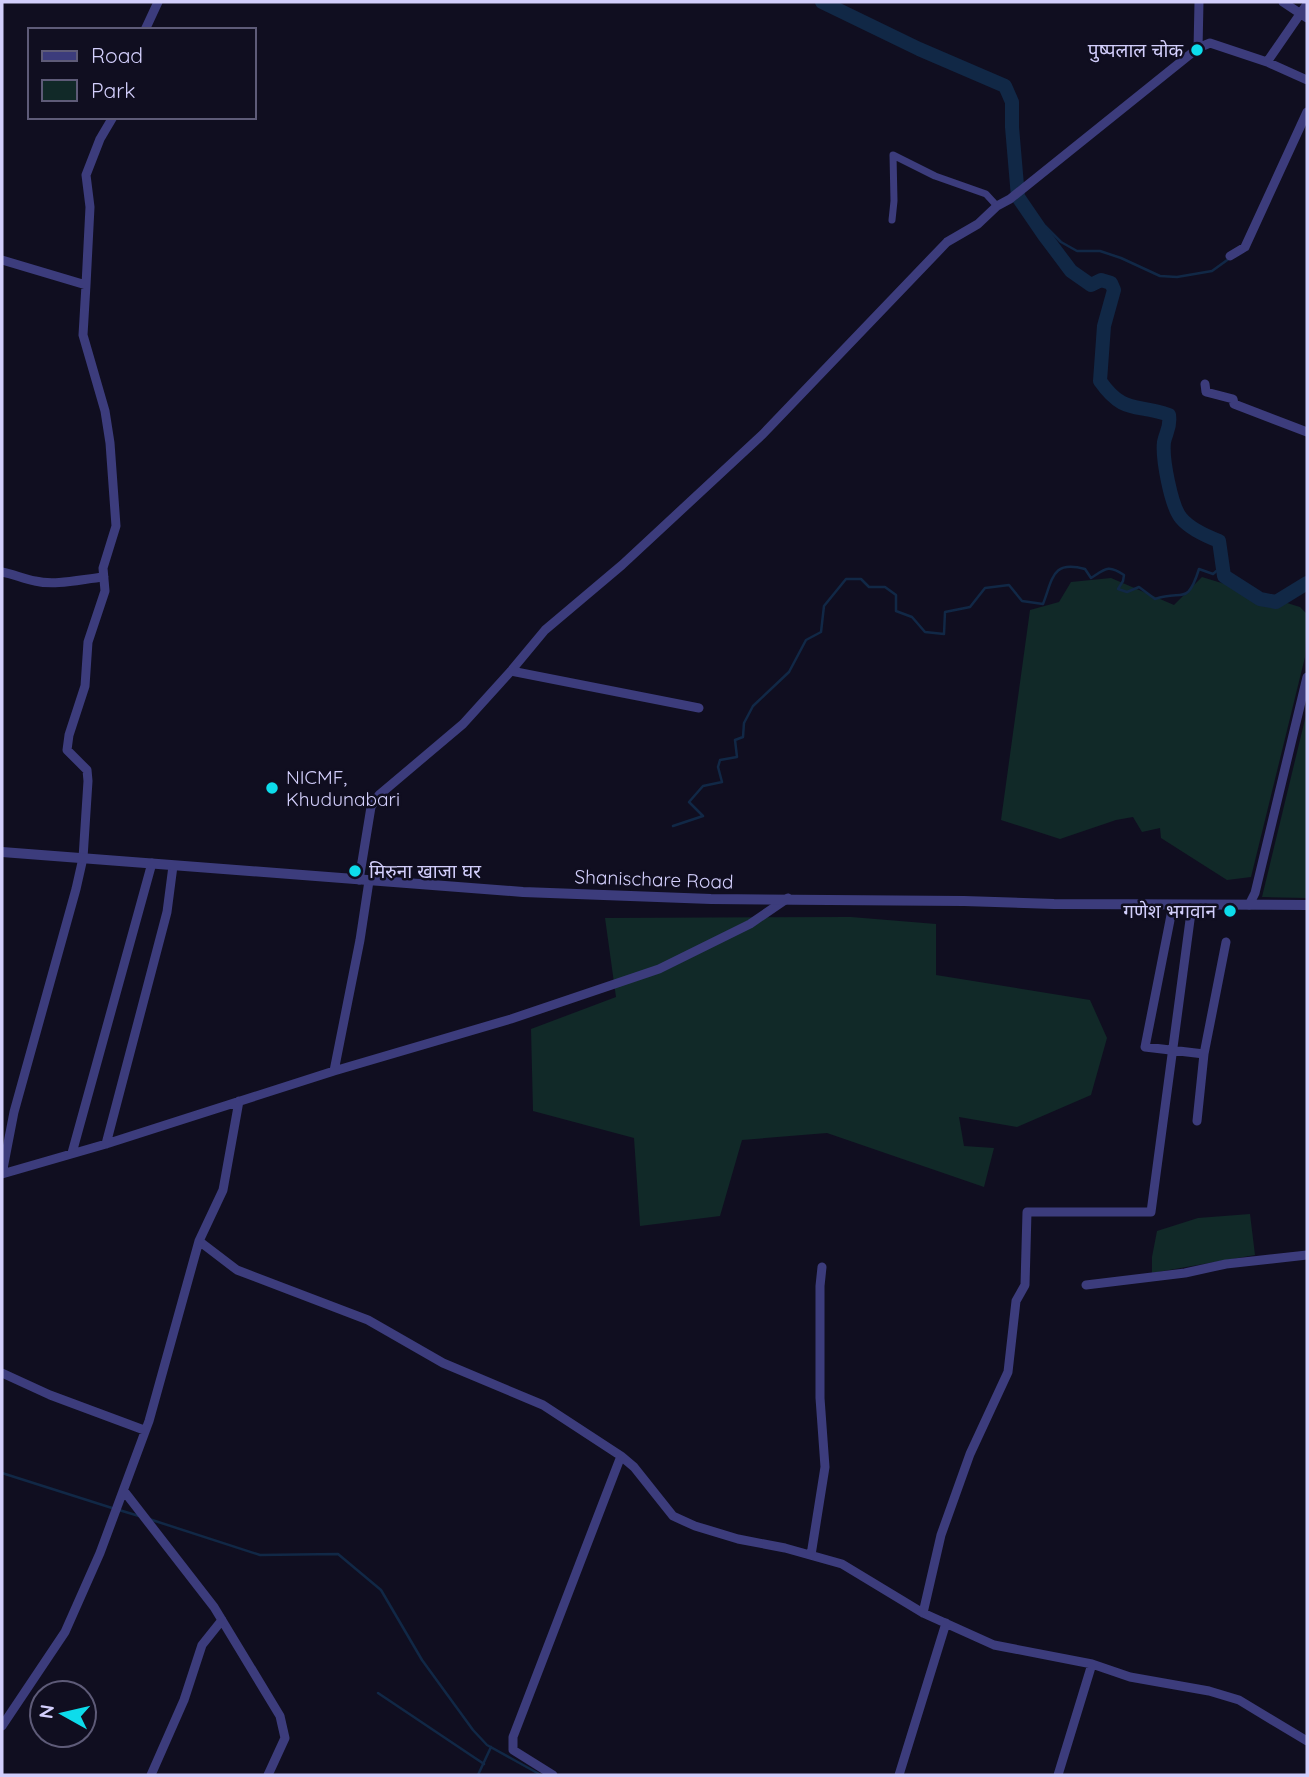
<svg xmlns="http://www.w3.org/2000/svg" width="1309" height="1777" font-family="Quicksand,'Noto Sans Devanagari',sans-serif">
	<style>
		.green { fill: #112928 }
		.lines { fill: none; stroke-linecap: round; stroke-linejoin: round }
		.stream { stroke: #112846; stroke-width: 2.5 }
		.river { stroke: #112846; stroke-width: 14 }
		.pedestrian { stroke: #3c3c7c; stroke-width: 7 }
		.minor { stroke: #3c3c7c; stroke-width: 9 }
		.tertiary { stroke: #3c3c7c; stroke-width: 10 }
		.poi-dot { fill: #0ddceb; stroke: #100e20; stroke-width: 2.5 }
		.labels { text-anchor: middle; stroke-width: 5; stroke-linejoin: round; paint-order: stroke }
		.poi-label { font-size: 19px; fill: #d3cffc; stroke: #100e20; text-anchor: end }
		.street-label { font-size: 19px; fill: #d3cffc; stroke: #100e20 }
	</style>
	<rect width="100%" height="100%" fill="#100e20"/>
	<!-- green -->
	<path class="green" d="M1202,577L1300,607L1307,614L1305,657L1251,877L1227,880L1161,838L1160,828L1142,832L1133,817L1116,820L1060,839L1001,820L1030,610L1059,602L1071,582L1111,578L1174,605Z
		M1307,711V898L1262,897Z
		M851,917L936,924V975L1090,1000L1107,1038L1091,1095L1017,1127L959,1117L964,1146L994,1148L984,1187L827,1133L742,1140L720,1216L640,1226L634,1138L533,1111L531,1029L616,997L605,918Z
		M1250,1214L1255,1255L1152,1273V1257L1157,1231L1198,1218Z"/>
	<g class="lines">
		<!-- stream -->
		<path class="stream" d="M1034,219L1045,226L1061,242L1077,251H1100L1121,258L1160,276L1177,277L1212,271L1230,258
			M673,826L703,816L689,802L703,786L722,782L718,767L720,760L737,757L735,740L743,737L744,723L753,706L789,672L806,640L821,632L824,606L846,579H861L869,587H885L896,595V611L912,617L925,632L944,634L945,612L970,607L985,588L1009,585L1022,601L1043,604C1053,578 1052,560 1085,569L1091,578C1105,569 1108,564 1124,575L1123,581L1118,589L1127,592L1139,587L1155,599C1183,589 1187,607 1199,569L1213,574L1221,567
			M2,1473L112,1508
			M119,1510L139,1516
			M149,1519L260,1555L338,1554L381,1590L422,1660L473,1730L487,1745L541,1775
			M378,1693L484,1764
			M478,1775L491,1747"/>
		<!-- river -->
		<path class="river" d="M822,2L919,49L1005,86L1012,102V127L1018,197L1044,235L1071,271L1091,285L1101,280L1111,283L1114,290L1104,326L1100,381C1124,415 1136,403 1169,415C1171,427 1166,432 1164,442C1162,458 1171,506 1181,518C1190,529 1206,536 1219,541L1224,576L1260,599L1276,602L1307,583"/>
		<!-- pedestrian -->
		<path class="pedestrian" d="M892,220L894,201L893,155L935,176L986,194L997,206"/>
		<!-- minor -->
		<path class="minor" d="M1283,2L1307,18
			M145,30L158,2
			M1198,49L1199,2
			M1267,62L1307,4
			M1230,256L1245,247L1307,112
			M2,260L86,285L90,207L86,175L100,139L113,117
			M1205,384L1206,392L1233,399L1234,404L1307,432
			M2,572C13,574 24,579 35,581C56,586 82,579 104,577
			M511,671L699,708
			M359,880L371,807L379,795L463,724L511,671L545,630L622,565L763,434L947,242L978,224L997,206L1010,199L1198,48L1210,43L1267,62L1307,80
			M369,881L360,940L334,1071L511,1019L659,969L750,924L788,898
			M1173,905L1145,1047L1204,1054L1226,942
			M1249,905L1255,893L1307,677
			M1197,1121L1204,1054
			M106,1144L167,912L173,866
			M72,1153L152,863
			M2,1174L14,1112L76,889L83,858L88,781L87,770L67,750L69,735L85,686L88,642L105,591L103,568L116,526L110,443L105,411L83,335L86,285
			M2,1174L106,1144L334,1071
			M199,1241L237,1270L368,1320L443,1363L543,1405L621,1456L634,1467L673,1516L695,1526L738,1539L785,1548L842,1564L923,1613L994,1645L1092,1664L1130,1677L1209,1691L1239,1700L1307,1741
			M1086,1285L1185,1273L1226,1264L1307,1255
			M2,1373L50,1395L144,1430
			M124,1491L214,1607L280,1716L285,1738L268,1775
			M811,1555L825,1467L820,1398V1286L822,1267
			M923,1613L941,1535L970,1454L1008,1372L1016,1301L1025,1285L1027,1212H1151L1192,905
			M2,1726L65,1632L100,1553L149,1421L199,1241L223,1190L239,1101
			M151,1775L184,1700L202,1645L222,1620
			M553,1775L513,1750V1737L621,1456
			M899,1775L946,1623
			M1058,1775L1092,1664"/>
		<!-- tertiary -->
		<path class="tertiary" d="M2,852L523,892L711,899L964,901L1054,904L1307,905"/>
	</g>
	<!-- markers -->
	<g class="poi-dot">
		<circle cx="1197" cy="50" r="7"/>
		<circle cx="272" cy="788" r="7"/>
		<circle cx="355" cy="871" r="7"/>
		<circle cx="1230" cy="911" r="7"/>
	</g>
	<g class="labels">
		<!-- poi labels -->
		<g class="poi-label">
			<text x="1183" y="57">पुष्पलाल चोक</text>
			<text x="286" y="784" text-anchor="start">NICMF,<tspan x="286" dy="22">Khudunabari</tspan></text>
			<text x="369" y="878" text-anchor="start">मिरुना खाजा घर</text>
			<text x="1216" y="918">गणेश भगवान</text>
		</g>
		<!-- street labels -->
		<g class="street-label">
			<text transform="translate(654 879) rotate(2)" y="7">Shanischare Road</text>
		</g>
	</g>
	<!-- border -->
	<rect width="1309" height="1777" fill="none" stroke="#d3cffc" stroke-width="7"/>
	<!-- legend -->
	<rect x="28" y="28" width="228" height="91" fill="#100e20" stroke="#5e5b78" stroke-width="2"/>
	<rect x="42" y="51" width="35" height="10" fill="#3c3c7c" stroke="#5e5b78" stroke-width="2"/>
	<text x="91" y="63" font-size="21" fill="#d3cffc">Road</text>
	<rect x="42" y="80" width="35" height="21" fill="#112928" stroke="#5e5b78" stroke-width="2"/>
	<text x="91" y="98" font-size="21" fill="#d3cffc">Park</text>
	<!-- north arrow -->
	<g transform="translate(63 1714) rotate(278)"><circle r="33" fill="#100e20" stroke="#5e5b78" stroke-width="2"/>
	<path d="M0-5L12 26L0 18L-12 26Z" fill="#0ddceb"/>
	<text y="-10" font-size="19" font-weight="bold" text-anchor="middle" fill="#d3cffc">N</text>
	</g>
</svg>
